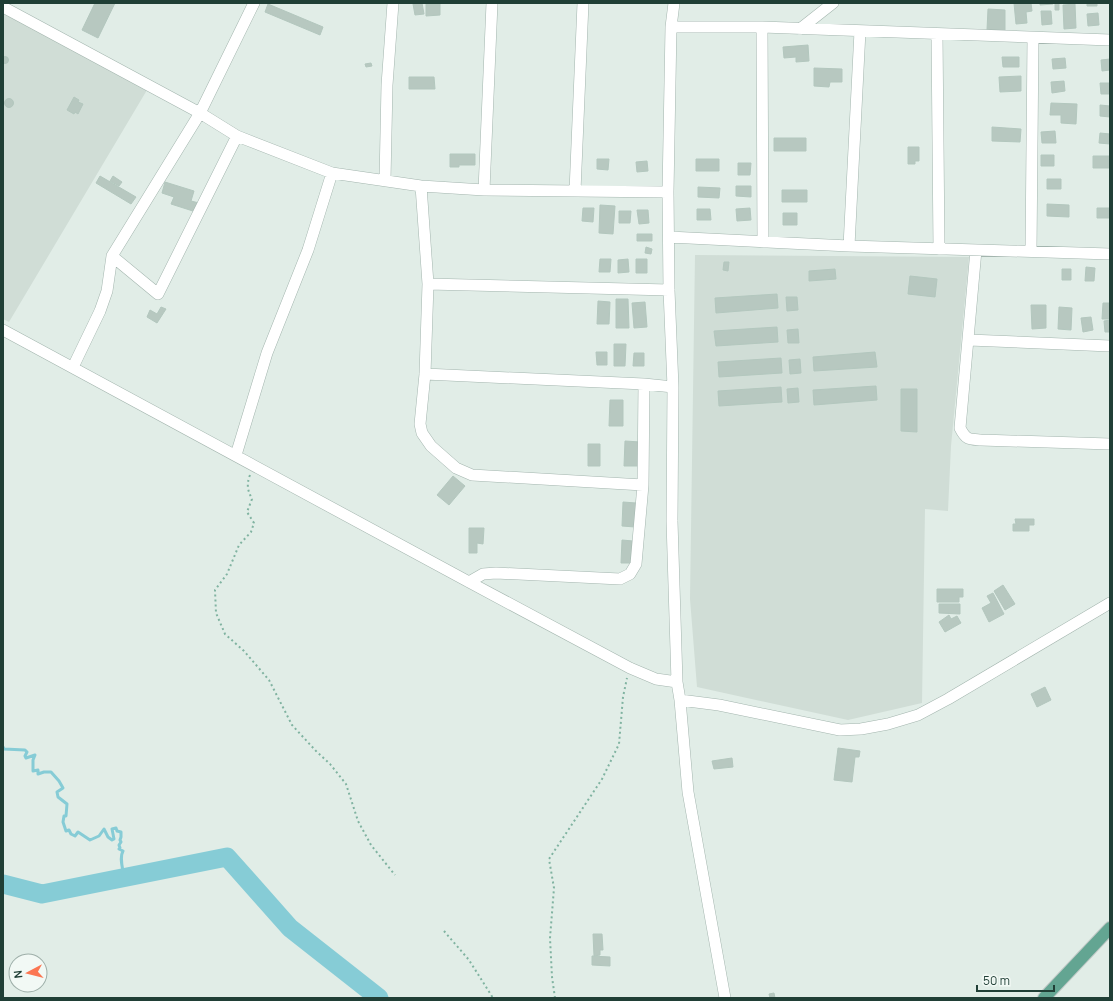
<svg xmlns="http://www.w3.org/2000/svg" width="1113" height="1001" font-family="Manrope,sans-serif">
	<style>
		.built { fill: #d0ddd6 }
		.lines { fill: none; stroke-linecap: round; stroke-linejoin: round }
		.stream { stroke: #86ccd6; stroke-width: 3 }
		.river { stroke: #86ccd6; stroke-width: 19 }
		.building { fill: #b7c8c0; stroke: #b3c7be }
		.street-casing { stroke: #a3b5ae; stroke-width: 12 }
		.primary-casing { stroke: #c1c9c7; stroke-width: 14 }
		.path { stroke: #80b3a1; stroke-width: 2; stroke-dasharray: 2 3; stroke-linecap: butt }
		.street { stroke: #fff; stroke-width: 11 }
		.primary { stroke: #63a592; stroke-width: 12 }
	</style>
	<rect width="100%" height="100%" fill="#e1ede7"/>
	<!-- built -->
	<path class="built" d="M3,11L147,90L9,322L3,319Z
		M695,255L969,257L951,446L948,511L925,509L922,703L848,720L697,687L690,599Z"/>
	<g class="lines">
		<!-- stream -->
		<path class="stream" d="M3,747L4,749L25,750L27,752L25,756L26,758L35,755L33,760V771L38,770V774L44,772H51L59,781L63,788L57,792L58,797L67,804L66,816H64L63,822L66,831L69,830L71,834L75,836L78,832L90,840L99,836L104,829L108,837L112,840L114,839L112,829L116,828L117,831L121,832V837L120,840L121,842L119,845L120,848L119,849L123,851C119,858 123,869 124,877"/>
		<!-- river -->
		<path class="river" d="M3,884L42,894L227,857L290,928L379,998"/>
	</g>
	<!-- building -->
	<path class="building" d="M95,3H115L98,38L82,30Z
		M422,3L424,14L415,15L413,4Z
		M1014,3H1031L1032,11L1026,12L1027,23L1016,24Z
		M1040,3H1053V4L1040,5Z
		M1055,3H1059V10H1055Z
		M1087,3H1097V6H1087Z
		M268,4L323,27L320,35L265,12Z
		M426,4H440V15L426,16Z
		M1075,4L1076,28L1064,29L1063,5Z
		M988,9L1005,10V31L987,30Z
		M1041,11H1051L1052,24L1042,25Z
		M1098,13L1099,25L1088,26L1087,14Z
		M808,45L809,61L796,62V57L784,58L783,47Z
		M1.5 60a3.5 3.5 0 1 1 7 0a3.5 3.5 0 1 1-7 0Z
		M1002,57H1019V67H1003Z
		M1065,58L1066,68L1053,69L1052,59Z
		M1110,59V70L1102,71L1101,60Z
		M371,63L372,66L366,67L365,64Z
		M814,68L842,69V82H830L829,87L814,86Z
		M1021,76V91L1000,92L999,77Z
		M409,77H434L435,89H409Z
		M1064,81L1065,91L1052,93L1051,82Z
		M1100,83H1110V94H1101Z
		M74,97L79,100L78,102L83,104L78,114L75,112L74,114L67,110Z
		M4.5 103a4.5 4.5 0 1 1 9 0a4.5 4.5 0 1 1-9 0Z
		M1051,103L1077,104L1076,124L1061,123V115H1050Z
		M1100,105L1110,106V117L1100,116Z
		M992,127L1021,129L1020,142L992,141Z
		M1055,131L1056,143H1042L1041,132Z
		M1100,133L1110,134V144L1099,143Z
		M774,138H806V151H774Z
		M908,147H919V161H915V164H908Z
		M450,154H475V165H459V167H450Z
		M1041,155H1054V166H1041Z
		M1093,156H1110V168H1093Z
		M597,159H609L608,170L597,169Z
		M696,159H719V171H696Z
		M647,161L648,171L637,172L636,162Z
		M738,163H751L750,175H738Z
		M100,176L136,197L131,204L96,183Z
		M113,176L122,182L119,186L110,181Z
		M1047,179H1061V189H1047Z
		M165,182L194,191L191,201L199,203L196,212L171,204L174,197L162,193Z
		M736,186H751V197L736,196Z
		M698,187L720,188L719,198L698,197Z
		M782,190H807V202H782Z
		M1047,204L1069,205V217L1047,216Z
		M600,205L615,206L613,234L599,233Z
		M583,208H594L593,222L582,221Z
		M750,208L751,220L737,221L736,209Z
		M1097,208H1110V218H1097Z
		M697,209H710L711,220H697Z
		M637,210H648L649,223L639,224Z
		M619,211H631L630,223H619Z
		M783,213H797V225H783Z
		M637,234H652V241H637Z
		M646,247L652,249L651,254L645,253Z
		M600,259H611L610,272H599Z
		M628,259L629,272L618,273V260Z
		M636,259H647V273H636Z
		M724,262H729L728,271L723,270Z
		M1086,267L1095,268L1094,281H1085Z
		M835,269L836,279L809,281V271Z
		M1062,269H1071V280H1062Z
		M910,276L937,279L935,297L908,294Z
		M777,294L778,308L716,313L715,298Z
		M786,297H797L798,310L787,311Z
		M616,299H628L629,328H616Z
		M598,301L610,302L609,324H597Z
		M645,302L647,327L634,328L632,303Z
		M1103,303H1110V319H1102Z
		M1031,305H1046V328L1032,329Z
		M161,307L166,309L157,323L147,317L150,310L157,314Z
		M1059,307L1072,308L1071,330L1058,329Z
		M1091,317L1093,330L1083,332L1081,318Z
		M1110,320V332H1105L1104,321Z
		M777,327L778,342L716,346L714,331Z
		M798,329L799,343H788L787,330Z
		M614,344H626L625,366H614Z
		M596,352H607V365H597Z
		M875,352L877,367L814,371L813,357Z
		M634,353H644V366H633Z
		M781,358L782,373L719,377L718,362Z
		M800,359L801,373L790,374L789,360Z
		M876,386L877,400L814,405L813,390Z
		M781,387L782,402L719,406L718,391Z
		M798,388L799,402L788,403L787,389Z
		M901,389H917V432L901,431Z
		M610,400H623V426H609Z
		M625,441L640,442L639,466H624Z
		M588,444H600V466H588Z
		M453,476L465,486L449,505L437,495Z
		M623,502L636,503L635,527L622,526Z
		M1015,519H1034V525H1029V531H1013V524H1016Z
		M469,528H484L483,544L477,543V553H469Z
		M622,540L633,541L632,563H621Z
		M1003,585L1015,604L1005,610L994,591Z
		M937,589H963V597H959V602H937Z
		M993,593L1004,614L989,622L982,608L991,603L987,596Z
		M939,604H960V614L939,613Z
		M949,615L951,619L957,616L961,623L945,632L939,622Z
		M1045,687L1051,700L1037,707L1031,694Z
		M838,748L860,751L859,757H855L852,782L834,780Z
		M732,758L733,767L714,769L712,761Z
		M593,934H602L603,950H600V955L594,956Z
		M592,956L610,957V966L592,965Z
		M774,993L775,998H770L769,994Z"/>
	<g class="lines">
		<!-- street casing -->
		<g class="street-casing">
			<path id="street" d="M674,3L671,27L668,192L669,290L673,387L672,521L677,682L680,700L688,792L725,998
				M3,7L200,113L237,136L332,173L421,186L484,190L668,192
				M671,27H762L1110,40
				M762,27L763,242
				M800,29L833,3
				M937,34L939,249
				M385,180L387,85L393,3
				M421,186L428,284L425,374L420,424L422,433L431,446L456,468L472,475L643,485
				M484,190L492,3
				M575,191L583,3
				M669,237L849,246L1110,254
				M849,246L860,31
				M976,250L960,428C966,440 969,439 981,440L1110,444
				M1031,251L1033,38
				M112,256L158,294L237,136
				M428,284L669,290
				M3,330L469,582L630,668L656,679L677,682
				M969,340L1110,346
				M73,367L100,311L107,291L112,256L200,113L254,3
				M425,374L644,384L673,387
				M236,455L267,353L308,250L332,173
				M469,582L483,574L496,573L620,579L630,574L636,564L643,485L644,384
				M680,700L719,705L840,730L861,729L888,724L918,715L948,699L1110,603"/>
		</g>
		<!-- primary casing -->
		<g class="primary-casing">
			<path id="primary" d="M1044,998L1110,928"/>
		</g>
		<!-- path -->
		<path class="path" d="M250,475C246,485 248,491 252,499L247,512L254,523L251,532L239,545L227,574L215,590L216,613L225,634L244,651L269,680L292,725L316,751L330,764L346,784L358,821L371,845L395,875
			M444,931L469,960L493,998
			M555,998L552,977L550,938L554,888L549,859L602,779L619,744L623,697L627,678"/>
		<!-- street -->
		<use href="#street" class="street"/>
		<!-- primary -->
		<use href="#primary" class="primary"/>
	</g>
	<!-- border -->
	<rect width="1113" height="1001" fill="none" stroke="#203f36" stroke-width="8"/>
	<!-- north arrow -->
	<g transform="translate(28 973) rotate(263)"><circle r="19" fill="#f2f9f5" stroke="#9eafa9"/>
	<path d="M0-3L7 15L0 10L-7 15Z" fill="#fb7652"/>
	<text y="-6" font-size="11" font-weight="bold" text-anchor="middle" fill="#203f36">N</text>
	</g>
	<!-- scale -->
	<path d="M977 985v6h77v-6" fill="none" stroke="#203f36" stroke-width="2"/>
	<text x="983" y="985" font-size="12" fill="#203f36" stroke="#f2f9f5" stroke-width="3" paint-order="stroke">50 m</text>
</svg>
